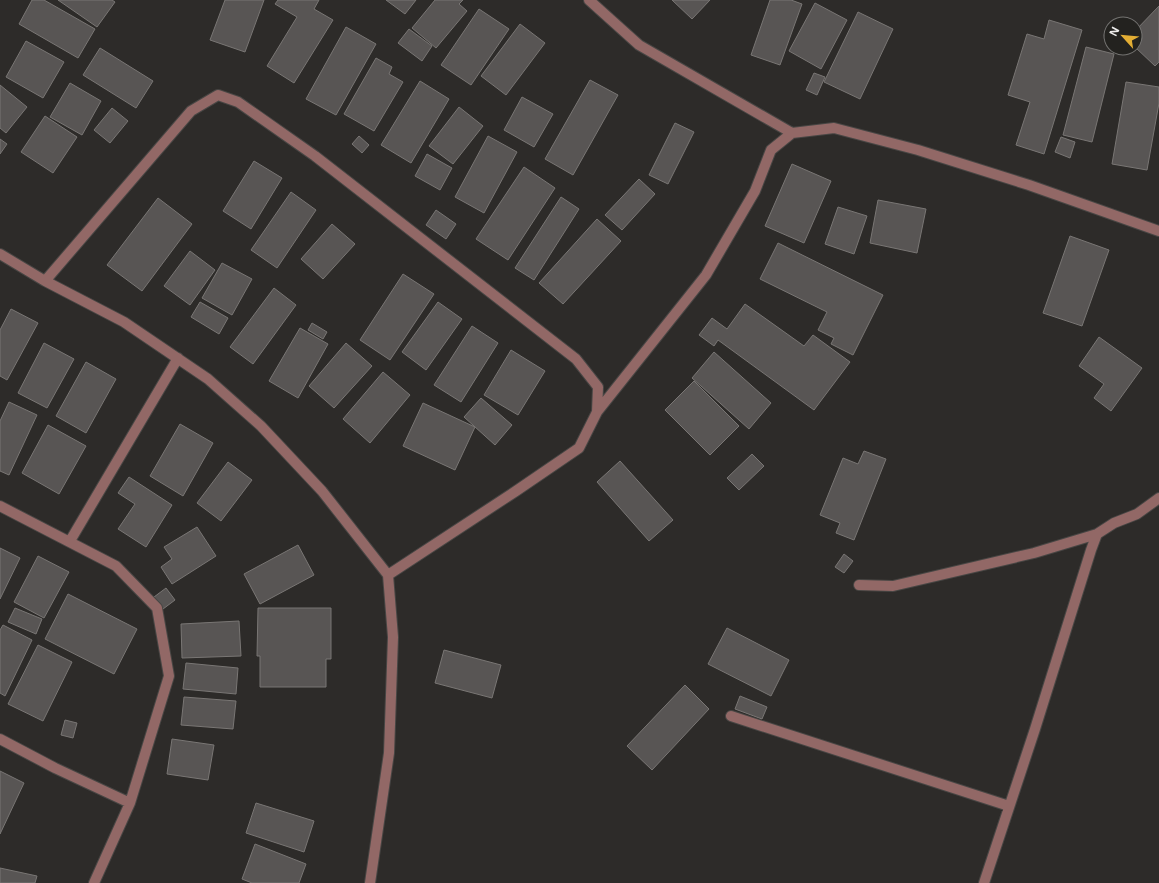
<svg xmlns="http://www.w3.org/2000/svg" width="1159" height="883" font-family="'Open Sans',sans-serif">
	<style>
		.building { fill: #585554; stroke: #797674 }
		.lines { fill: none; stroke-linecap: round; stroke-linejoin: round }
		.minor-casing { stroke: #484644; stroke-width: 12 }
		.minor { stroke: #926866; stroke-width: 10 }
	</style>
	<rect width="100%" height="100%" fill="#2d2b29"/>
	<!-- building -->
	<path class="building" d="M32,0H44L95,29L78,58L19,24Z
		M58,0H112L115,2L97,27Z
		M225,0H264L245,52L210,40Z
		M278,0H319L314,9L333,20L294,83L267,66L297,17L275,4Z
		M386,0H416L405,14Z
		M435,0H463L459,4L467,11L436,48L412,28Z
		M672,0H710L692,19Z
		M770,0H791L802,4L780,65L751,55Z
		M815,3L847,20L821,69L789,51Z
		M1159,6V62L1155,66L1135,47V31Z
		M479,9L509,29L471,85L441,65Z
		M858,12L893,29L860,99L824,82Z
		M1049,20L1082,30L1044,154L1016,145L1030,102L1008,95L1027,34L1044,39Z
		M520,24L545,43L506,95L481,76Z
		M346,27L376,44L336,115L306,99Z
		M409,29L432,46L422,61L398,43Z
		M26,41L64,62L43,98L6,77Z
		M1086,47L1114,54L1092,142L1063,135Z
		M100,48L153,81L136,108L83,75Z
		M376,58L392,67L389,74L403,82L374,131L344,114Z
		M814,73L825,77L817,95L806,90Z
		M590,80L618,95L573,175L545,159Z
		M420,81L449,99L411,163L381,145Z
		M1126,82L1159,87V103L1147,170L1112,164Z
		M70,83L101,101L82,135L50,117Z
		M0,85L27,107L6,133L0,128Z
		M522,97L553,114L534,147L504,130Z
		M459,107L483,126L453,164L429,146Z
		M112,108L128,121L110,143L94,130Z
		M45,116L77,137L53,173L21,152Z
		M675,123L694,132L668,184L649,175Z
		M359,136L369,145L362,153L352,144Z
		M488,136L517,152L484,213L455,197Z
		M1061,137L1075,142L1070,158L1055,152Z
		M0,139L7,144L0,154Z
		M427,154L452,168L440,190L415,176Z
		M254,161L282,178L251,229L223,211Z
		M792,164L831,181L804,243L765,226Z
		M524,167L555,188L508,260L476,239Z
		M639,179L655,194L622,230L605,215Z
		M291,192L316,210L277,268L251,250Z
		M561,197L579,209L534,280L515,268Z
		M158,198L192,224L142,291L107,265Z
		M878,200L926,209L917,253L870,243Z
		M838,207L867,216L854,254L825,244Z
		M436,210L456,224L446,239L426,225Z
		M597,219L621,241L563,304L539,283Z
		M332,224L355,244L323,279L301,259Z
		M1070,236L1109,250L1082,326L1043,313Z
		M778,243L883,295L853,355L831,344L834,338L818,330L827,312L760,279Z
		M190,251L215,270L190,305L164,286Z
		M222,263L252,279L232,315L202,298Z
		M403,274L434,294L390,360L360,340Z
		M274,288L296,305L253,364L230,347Z
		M200,302L228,318L219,334L191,317Z
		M438,302L462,319L426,370L402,352Z
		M745,304L804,346L813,335L850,362L814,410L718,340L714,346L699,335L712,318L727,329Z
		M11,309L38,323L7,380L0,376V330Z
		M312,323L327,332L323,339L308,330Z
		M472,326L498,343L461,402L434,385Z
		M300,328L328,344L298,398L269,381Z
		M1099,337L1142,368L1111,411L1094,398L1104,384L1079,366Z
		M44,343L74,359L47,408L18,393Z
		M346,343L372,366L334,408L309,386Z
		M511,350L545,371L518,415L484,395Z
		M714,352L771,403L749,429L692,378Z
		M86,362L116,379L86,433L56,416Z
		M383,372L410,395L370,443L343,419Z
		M694,381L739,426L710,455L665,410Z
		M481,398L512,425L495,445L464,417Z
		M9,402L37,415L9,475L0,471V421Z
		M423,403L475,427L455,470L403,446Z
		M180,424L213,443L183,496L150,476Z
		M48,425L86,446L59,494L22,473Z
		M864,451L886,459L854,540L836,533L840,523L820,515L843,458L858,464Z
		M752,454L764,466L739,490L727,478Z
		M620,461L673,520L649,541L597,482Z
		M228,462L252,480L221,521L197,503Z
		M129,477L172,505L146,547L118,529L135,504L118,493Z
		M197,527L216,556L172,584L161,567L172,559L164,547Z
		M298,545L314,575L260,604L244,574Z
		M0,548L20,558L0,599Z
		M844,554L853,561L844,573L835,567Z
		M38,556L69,572L44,618L14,602Z
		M166,588L175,600L163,609L154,597Z
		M68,594L137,629L114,674L45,639Z
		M15,608L42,619L36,634L8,622Z
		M258,608H331V659H326V687H260V656H257Z
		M239,621L241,656L182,658L181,624Z
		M3,625L32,640L5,696L0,693V630Z
		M727,628L789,660L771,696L708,664Z
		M38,645L72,662L43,721L8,704Z
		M444,650L501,665L492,698L435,683Z
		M186,663L238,668L236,694L183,689Z
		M685,685L709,709L652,770L627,746Z
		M740,696L767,707L762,719L735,709Z
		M184,697L236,701L233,729L181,725Z
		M65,720L77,723L73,738L61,735Z
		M172,739L214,745L208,780L167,774Z
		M0,771L24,783L0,834Z
		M256,803L314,821L304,852L246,833Z
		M255,844L306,864L299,883H252L242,879Z
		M0,868L37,876L35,883H0Z"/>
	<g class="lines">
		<!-- minor casing -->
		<g class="minor-casing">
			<path id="minor" d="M589,0L639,45L792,133
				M0,254L45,281L124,322L208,379L261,426L322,491L388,575L393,637L389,753L370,883
				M45,281L191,111L218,95L238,102L315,156L576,359L598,387L597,412L579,448L516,491L388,575
				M597,412L706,275L755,191L771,150L792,133L834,128L918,150L1029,185L1159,231
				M0,506L116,566L157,608L169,676L130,803L94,883
				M70,541L178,358
				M859,585L893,586L1034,553L1097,534
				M731,716L1009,806
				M0,739L55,768L130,803
				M984,883L1035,729L1091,550L1097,534L1114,523L1137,514L1159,498"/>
		</g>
		<!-- minor -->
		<use href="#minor" class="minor"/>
	</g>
	<!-- north arrow -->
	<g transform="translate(1123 36) rotate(297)"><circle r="19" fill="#23221f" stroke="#747371"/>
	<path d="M0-3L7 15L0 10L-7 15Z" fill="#e3ae34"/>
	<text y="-6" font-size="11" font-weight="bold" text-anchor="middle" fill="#eeedec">N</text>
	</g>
</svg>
